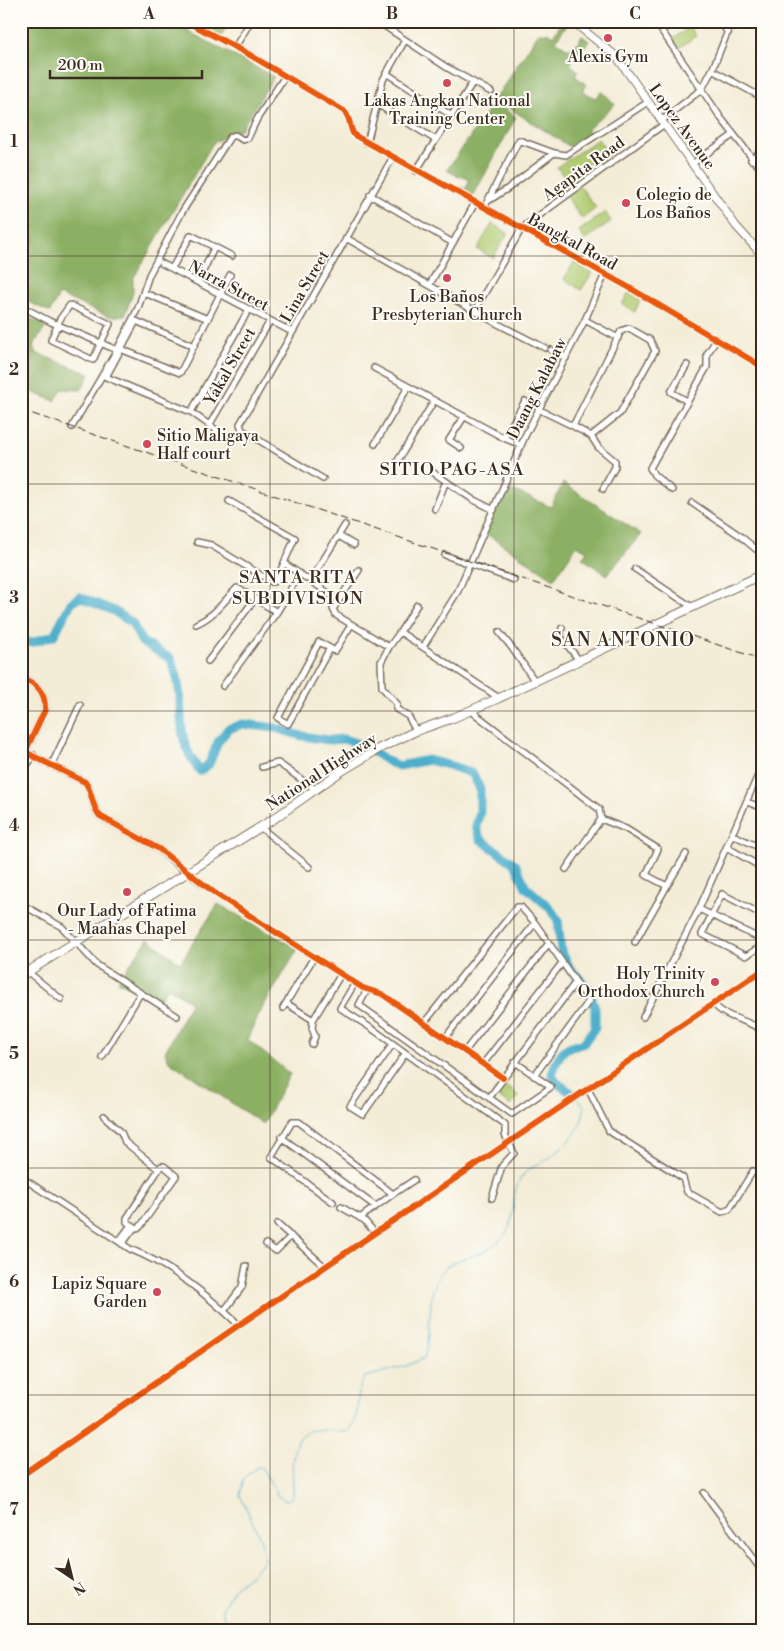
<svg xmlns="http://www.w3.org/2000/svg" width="784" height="1651" font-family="'Libre Bodoni',serif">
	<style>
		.green { fill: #b1cc72; stroke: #767b48 }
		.forest { fill: #8cb064; stroke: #646d41 }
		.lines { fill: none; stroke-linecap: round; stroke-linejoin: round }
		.stream { stroke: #4dafcc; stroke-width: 1 }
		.river { stroke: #4dafcc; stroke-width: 9 }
		.minor-casing { stroke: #7b6e5e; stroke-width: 8 }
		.tertiary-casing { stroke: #7b6e5e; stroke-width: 9 }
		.secondary-casing { stroke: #7b6e5e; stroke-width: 9 }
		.primary-casing { stroke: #7b6e5e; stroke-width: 10 }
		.minor { stroke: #fff; stroke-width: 5 }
		.tertiary { stroke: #fff; stroke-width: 6 }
		.secondary { stroke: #fff; stroke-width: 7 }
		.primary { stroke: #fff; stroke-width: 8 }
		.rail { stroke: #3b2a1e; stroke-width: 1; stroke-dasharray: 8 4; stroke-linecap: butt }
		.cycleway-casing { stroke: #fdfcf7; stroke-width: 9 }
		.cycleway { stroke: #e8590c; stroke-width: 6 }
		.grid { fill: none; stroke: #3b2a1e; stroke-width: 1; stroke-opacity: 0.55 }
		.poi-dot { fill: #d1495b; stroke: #fdfcf7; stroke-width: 2 }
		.labels { text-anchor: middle; stroke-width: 4; stroke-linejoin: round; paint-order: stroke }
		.poi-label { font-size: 16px; fill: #3b2a1e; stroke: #fdfcf7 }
		.street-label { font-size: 16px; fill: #3b2a1e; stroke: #fdfcf7 }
		.neighbourhood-label { font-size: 18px; letter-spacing: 1px; fill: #3b2a1e; stroke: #fdfcf7 }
		.quarter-label { font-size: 19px; letter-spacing: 1px; fill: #3b2a1e; stroke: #fdfcf7 }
		.neatline { fill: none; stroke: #3b2a1e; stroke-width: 2 }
		.grid-label { font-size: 16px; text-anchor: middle; font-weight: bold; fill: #3b2a1e }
	</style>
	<rect width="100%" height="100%" fill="#fdfcf7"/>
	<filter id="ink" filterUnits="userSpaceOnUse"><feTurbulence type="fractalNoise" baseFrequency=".02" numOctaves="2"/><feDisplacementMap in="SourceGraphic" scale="10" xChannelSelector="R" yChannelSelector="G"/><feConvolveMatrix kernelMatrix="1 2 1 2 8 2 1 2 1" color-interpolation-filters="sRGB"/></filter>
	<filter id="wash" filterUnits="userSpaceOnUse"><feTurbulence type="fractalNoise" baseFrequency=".0096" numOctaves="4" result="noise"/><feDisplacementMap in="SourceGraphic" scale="20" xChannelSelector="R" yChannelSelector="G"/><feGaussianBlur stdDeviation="1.12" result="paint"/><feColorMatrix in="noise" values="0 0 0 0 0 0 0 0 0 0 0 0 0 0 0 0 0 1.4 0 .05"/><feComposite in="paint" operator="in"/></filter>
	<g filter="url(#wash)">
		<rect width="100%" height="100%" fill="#f3ecd6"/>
		<!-- green -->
		<path class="green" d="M690,27L696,36L677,49L671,40Z
			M598,139L609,155L569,184L557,167Z
			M580,186L596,208L582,219L566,196Z
			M605,212L611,221L585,240L579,231Z
			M492,224L508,233L493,258L477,249Z
			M574,262L592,273L581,290L564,279Z
			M629,292L640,300L635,312L622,304Z
			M502,1083L519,1096L511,1106L494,1094Z"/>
		<!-- forest -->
		<path class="forest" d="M21,21H169L274,77L241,129L213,143L133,279V292L125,315L110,317L59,295L50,312L21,299Z
			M189,21H231L220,38Z
			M561,24L566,26L556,40L566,48H570L575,43L577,44L582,36L589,41L570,64L578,71L575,76L587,85L583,91L595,98L602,91L615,104L587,130L591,136L572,148L495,99L539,32L544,34L547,32L553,36Z
			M494,102L516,117L472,198L457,190L460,187L466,189L469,180L462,176L459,177L447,170Z
			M21,315L47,325L33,346L36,353L90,374L81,390L62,389L55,401L21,388Z
			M563,483L641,534L607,575L582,558L587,551L577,545L554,579L485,533L506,487L551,507Z
			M218,904L298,949L260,1012L248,1040L290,1074L263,1124L169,1061L165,1052L191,1002L168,987L156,1004L118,981L148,939L180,963Z"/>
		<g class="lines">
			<!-- stream -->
			<path class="stream" d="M751,163L763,176
				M227,1630L222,1609L233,1589L252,1574L264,1560L261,1540L240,1495L244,1478L257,1467L262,1468L278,1496L286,1501L293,1496C294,1477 286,1441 309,1431C315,1428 339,1432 348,1432C363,1414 353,1396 365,1377L406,1366L424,1358C435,1330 423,1295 443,1270C451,1260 472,1258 484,1251C490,1248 495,1244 500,1240C521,1221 506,1196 524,1174C529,1168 539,1164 546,1160C565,1148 584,1129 584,1106L578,1099"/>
			<!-- river -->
			<path class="river" d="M21,643L34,642L54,635L71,603L80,597L114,611L132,623L142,642L171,659C173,667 177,674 178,682C184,718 175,739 200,771L209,764L218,742L228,729L243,724L275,728L302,736L329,740L344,739L365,746L389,762L399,766L428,760L452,766L473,774L480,789V812L476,826L480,839L515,864L526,887L549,907L558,920L561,951L570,968L589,989L595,1008V1027L583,1044C563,1044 557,1057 552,1075L556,1082L574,1095"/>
		</g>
	</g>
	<g filter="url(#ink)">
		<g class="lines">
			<!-- minor casing -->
			<g class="minor-casing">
				<path id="minor" d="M186,21L250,55L344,111C351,118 349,127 354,135L630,288L763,367
					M377,21L446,67L491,92
					M655,21L721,118L763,172
					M720,21L728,33
					M235,47L251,21
					M712,70L763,98
					M386,73L452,116
					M760,96L763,89
					M377,104L436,140
					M661,121L702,89L713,68L732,21
					M367,143L383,80L405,40
					M751,160L763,148
					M692,164L733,135
					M416,171L473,82
					M370,195L453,243
					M488,201L507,189L554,153
					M487,202L519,140L554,153L566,155L648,102
					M346,238L496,323L545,348
					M161,263L292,332
					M172,268L191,235L232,256
					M198,282L214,248
					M430,284L475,203
					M147,294L208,319
					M70,305L110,324L93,360L51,340L60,319Z
					M21,306L51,322L117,350
					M475,310L522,228L663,125
					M585,320L618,338
					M629,328L650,340L655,351L620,413L591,436L573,426L621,331Z
					M194,346L136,321L106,377L191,412L222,434
					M123,350L180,373L230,275
					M551,350L566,358
					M374,368L504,438L521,445
					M687,401L671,392L687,365
					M538,409L573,426
					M191,412L249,309
					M210,424L270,321
					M72,427L117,350L138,308L149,275L182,212L230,137L235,135L243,140L248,138L257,119L285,76
					M591,436L598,447L615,461V467L603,489
					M504,438L525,401
					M375,444L408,387
					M461,448L449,440L464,417
					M397,462L434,401
					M434,473L472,499L494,510
					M323,479L242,430L240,424L393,157
					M672,490L654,475L650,468L707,367V354L717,339
					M692,503L739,535L763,555
					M435,509L446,481
					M339,536L354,545
					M197,542L211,545L272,582L276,581L295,538L229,501
					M445,555L514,580
					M285,564L339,600
					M635,569L692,607
					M359,570L333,609L336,615L389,647L400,632L499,698
					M310,581L345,525
					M196,624C215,616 223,602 237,588L277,612
					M562,628L560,636L564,641
					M400,632L417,605
					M499,632L512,648L534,680
					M568,646L578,659
					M389,647L381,662L382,687L397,704L396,709L408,716L416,731
					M423,647L458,591L526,434L585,320L605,274
					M330,648L288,724L278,718L319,642L335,651L351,625
					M208,661L255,599
					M223,686L277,612L299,575
					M470,710L599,809L601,819L626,829L658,849L646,875L667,886L635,942
					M52,764L80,705
					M262,767L278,763L315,789
					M21,774L34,755
					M747,802L763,808
					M260,827L309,867
					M733,835L763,849
					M728,848L763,868
					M566,869L601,819
					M188,873L216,894L363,988L382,994L503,1078
					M667,886L686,854
					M21,904L62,927L97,965L177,1016
					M699,909L763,940
					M763,915L722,894L702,934L746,956L763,945
					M28,972L61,999
					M355,983L340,1008L374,1030L505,1125V1135L514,1153L502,1166L492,1198
					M367,990L359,1005L512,1114L551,1087L515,1062
					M286,1003L313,1020
					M714,1004C725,1019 748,1019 763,1031
					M283,1008L314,957
					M643,1017L699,909L763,764
					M424,1023L517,907H521L535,923L589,1001L534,1076
					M445,1038L535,923
					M312,1044L315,1036L312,1028L313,1020L341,974
					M392,1045L350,1106L363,1114L405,1054
					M465,1051L549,943
					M102,1057L140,994
					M483,1064L562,963
					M588,1089L609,1131L683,1178L687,1192L722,1212L729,1210L753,1171
					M489,1098L575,983
					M104,1116L121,1132L125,1142L158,1169
					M281,1137L375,1206
					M161,1166H164L176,1176L140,1227L137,1228L127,1222V1218Z
					M21,1177L130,1249C172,1266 206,1294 239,1325
					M393,1194L414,1180
					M333,1202L271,1157L292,1122H299L393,1194L360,1218
					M341,1207L364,1220L375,1233
					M277,1224L325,1267
					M119,1241L131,1225
					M122,1244L135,1227
					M266,1244L276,1251L291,1236
					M224,1311L242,1287L246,1266
					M21,1476L239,1325L763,970
					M704,1493L763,1572"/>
			</g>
			<!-- tertiary casing -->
			<g class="tertiary-casing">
				<path id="tertiary" d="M21,678C37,683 46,692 45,710L25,752L85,782C93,792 91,806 100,816L159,849L188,873"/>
			</g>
			<!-- secondary casing -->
			<g class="secondary-casing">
				<path id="secondary" d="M572,21L616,56L736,226L763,256"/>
			</g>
			<!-- primary casing -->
			<g class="primary-casing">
				<path id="primary" d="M21,976L275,818L340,772L380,748L416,731L453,718L499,698L763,574"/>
			</g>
			<!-- minor -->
			<use href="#minor" class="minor"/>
			<!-- tertiary -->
			<use href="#tertiary" class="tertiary"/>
			<!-- secondary -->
			<use href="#secondary" class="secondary"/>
			<!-- primary -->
			<use href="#primary" class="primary"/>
			<!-- rail -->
			<path class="rail" d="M21,410L763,660"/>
			<!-- cycleway casing -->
			<g class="cycleway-casing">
				<path id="cycleway" d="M186,21L250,55L344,111C351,118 349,127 354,135L630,288L763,367
					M21,678C37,683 46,692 45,710L25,752L85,782C93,792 91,806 100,816L159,849L216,894L363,988L382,994L503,1078
					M21,1476L239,1325L763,970"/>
			</g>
			<!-- cycleway -->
			<use href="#cycleway" class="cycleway"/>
		</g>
	</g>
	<!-- grid -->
	<path class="grid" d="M270,21V1630M514,21V1630M21,256H763M21,484H763M21,711H763M21,940H763M21,1168H763M21,1395H763"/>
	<!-- markers -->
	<g class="poi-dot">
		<circle cx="608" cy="38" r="5"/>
		<circle cx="447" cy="83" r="5"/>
		<circle cx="626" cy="203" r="5"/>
		<circle cx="447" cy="278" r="5"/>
		<circle cx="147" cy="444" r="5"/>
		<circle cx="127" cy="892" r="5"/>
		<circle cx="715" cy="982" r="5"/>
		<circle cx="157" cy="1292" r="5"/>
	</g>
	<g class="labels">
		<!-- poi labels -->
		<g class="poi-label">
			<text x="608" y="62">Alexis Gym</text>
			<text x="447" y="106">Lakas Angkan National<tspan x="447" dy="18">Training Center</tspan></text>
			<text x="636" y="200" text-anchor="start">Colegio de<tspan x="636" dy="18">Los Baños</tspan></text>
			<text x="447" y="302">Los Baños<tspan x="447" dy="18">Presbyterian Church</tspan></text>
			<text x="157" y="441" text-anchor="start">Sitio Maligaya<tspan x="157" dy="18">Half court</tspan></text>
			<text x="127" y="916">Our Lady of Fatima<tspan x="127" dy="18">- Maahas Chapel</tspan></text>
			<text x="705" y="979" text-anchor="end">Holy Trinity<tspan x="705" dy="18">Orthodox Church</tspan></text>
			<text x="147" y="1289" text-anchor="end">Lapiz Square<tspan x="147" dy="18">Garden</tspan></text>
		</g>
		<!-- street labels -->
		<g class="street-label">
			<text transform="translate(683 126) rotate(54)" y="6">Lopez Avenue</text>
			<text transform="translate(583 168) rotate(-36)" y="6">Agapita Road</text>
			<text transform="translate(573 241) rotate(29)" y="6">Bangkal Road</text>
			<text transform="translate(229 285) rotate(28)" y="6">Narra Street</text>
			<text transform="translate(304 286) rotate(-60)" y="6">Lina Street</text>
			<text transform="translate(229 366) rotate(-60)" y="6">Yakal Street</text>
			<text transform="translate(536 388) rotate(-63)" y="6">Daang Kalabaw</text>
			<text transform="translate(321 771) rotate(-33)" y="6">National Highway</text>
		</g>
		<!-- neighbourhood labels -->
		<g class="neighbourhood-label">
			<text x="452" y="475">SITIO PAG-ASA</text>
			<text x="298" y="583">SANTA RITA<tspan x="298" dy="21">SUBDIVISION</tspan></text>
		</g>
		<!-- quarter labels -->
		<g class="quarter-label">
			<text x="623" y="646">SAN ANTONIO</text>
		</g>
	</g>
	<!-- margin -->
	<rect width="784" height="1651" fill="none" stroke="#fdfcf7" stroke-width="55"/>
	<!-- north arrow -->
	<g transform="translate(72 1578) rotate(145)" stroke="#fdfcf7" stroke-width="4" paint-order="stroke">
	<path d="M0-4L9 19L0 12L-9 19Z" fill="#3b2a1e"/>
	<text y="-8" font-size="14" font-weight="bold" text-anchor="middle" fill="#3b2a1e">N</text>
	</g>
	<!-- scale -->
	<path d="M50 70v8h152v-8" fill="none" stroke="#3b2a1e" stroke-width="2.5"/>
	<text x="58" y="70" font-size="15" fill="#3b2a1e" stroke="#fdfcf7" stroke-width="4" paint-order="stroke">200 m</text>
	<rect x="28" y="28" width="728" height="1596" class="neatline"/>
	<g class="grid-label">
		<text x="149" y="19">A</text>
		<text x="392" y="19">B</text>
		<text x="635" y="19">C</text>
		<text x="14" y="147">1</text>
		<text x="14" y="375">2</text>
		<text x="14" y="603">3</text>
		<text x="14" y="831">4</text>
		<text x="14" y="1059">5</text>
		<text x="14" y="1287">6</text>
		<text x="14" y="1515">7</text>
	</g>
</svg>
